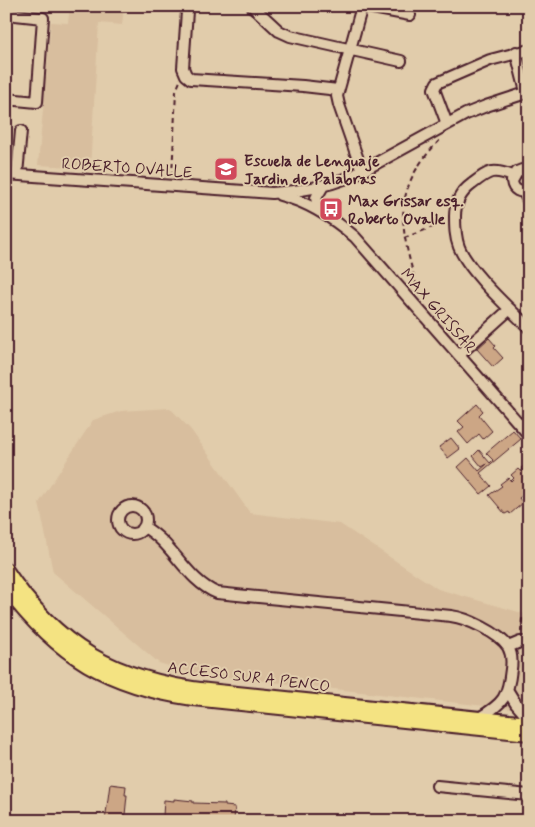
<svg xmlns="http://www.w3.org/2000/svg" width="535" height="827" font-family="Mynerve,sans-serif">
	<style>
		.built { fill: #d8be9e }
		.building { fill: #cca685; stroke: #4a1f2b }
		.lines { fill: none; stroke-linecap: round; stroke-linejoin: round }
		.minor-casing { stroke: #4a1f2b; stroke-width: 14 }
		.major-casing { stroke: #4a1f2b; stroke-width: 16 }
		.path { stroke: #4a1f2b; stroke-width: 2; stroke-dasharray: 5 4; stroke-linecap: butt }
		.minor { stroke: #e1ccab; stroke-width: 10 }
		.major { stroke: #f4e382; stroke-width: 12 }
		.labels { text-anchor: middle; stroke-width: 4; stroke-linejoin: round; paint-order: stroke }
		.poi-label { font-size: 16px; font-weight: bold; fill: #4a1f2b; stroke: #e1ccab; text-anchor: start }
		.street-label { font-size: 16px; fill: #4a1f2b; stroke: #e1ccab }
	</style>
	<rect width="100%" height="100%" fill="#e1ccab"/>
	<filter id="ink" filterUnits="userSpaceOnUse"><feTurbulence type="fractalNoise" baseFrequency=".02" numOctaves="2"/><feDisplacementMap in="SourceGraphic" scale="10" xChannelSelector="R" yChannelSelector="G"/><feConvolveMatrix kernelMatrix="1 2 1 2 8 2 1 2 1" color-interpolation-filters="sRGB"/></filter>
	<g filter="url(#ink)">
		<!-- built -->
		<path class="built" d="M70,6H124L122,25L99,23L90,168L38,165L51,22L68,23Z
			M170,408L191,430L250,513L340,524L438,589L529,615V711L192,673L159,663L53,572L39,503L93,420L121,411Z"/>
		<!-- building -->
		<path class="building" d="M489,338L496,346L494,348L503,358L493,367L477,349Z
			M477,404L483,411L479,415L492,431L483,439L479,434L468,444L458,432L464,427L458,421Z
			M513,430L521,439L480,473L491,486L481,494L458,467L468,458L479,471L487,464L482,467L473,456L479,450L490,463L493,460L486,453Z
			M451,438L460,449L448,458L439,447Z
			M529,462V490L519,498L523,503L510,514L509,512L505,514L489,495L502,486L500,484L508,478L511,481L514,478L511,475L518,469L521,472L523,470L521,468Z
			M110,784L126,786L125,795H127L125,815L123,814L122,821H105Z
			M174,799L193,801V803L225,804V806L235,807L234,821L191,820L163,816L164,800L174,801Z"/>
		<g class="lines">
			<!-- minor casing -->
			<g class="minor-casing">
				<path id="minor" d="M189,6L187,11L183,68L186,75L191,79L303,86L338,90
					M252,6L279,31L290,36L401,61
					M362,6L337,96L339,105L362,171
					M362,6L410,15
					M6,14L43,18L37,102L6,99
					M516,52L526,92
					M447,124L434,89L437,83L490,60L529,50
					M529,172L522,170L517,172L512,181C513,190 520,194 529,190
					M6,174L272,193C300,192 327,186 353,176L466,114L486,106L529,92
					M17,174L21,131
					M513,176C492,168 489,171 472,184C461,192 455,202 455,216C455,227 455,237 459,247C469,272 509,308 529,328
					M524,192L529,203
					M280,195C308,202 333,218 355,237L529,435
					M320,211L316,198L323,186
					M459,355L510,309
					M118 520a14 14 0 1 1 28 0a14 14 0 1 1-28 0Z
					M144,527C174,544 186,580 217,593L451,616C467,618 499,633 508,647C512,654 512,662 511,669C508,697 504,703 479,718
					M508,647L520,642H529
					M508,691L516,704L529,719
					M437,786L529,795"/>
			</g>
			<!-- major casing -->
			<g class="major-casing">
				<path id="major" d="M6,569C57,647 116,679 208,690L529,723
					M6,589C57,657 109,687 193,699L529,734"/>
			</g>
			<!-- path -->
			<path class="path" d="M172,176L176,91L180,81
				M404,238L446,222
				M419,295C402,231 387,193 440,140
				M521,632L522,619H529"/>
			<!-- minor -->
			<use href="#minor" class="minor"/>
			<!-- major -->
			<use href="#major" class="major"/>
		</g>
	</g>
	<!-- icons -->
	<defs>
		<g id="school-square" transform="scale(1.25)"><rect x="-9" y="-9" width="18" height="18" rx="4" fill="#d1495b" stroke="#e1ccab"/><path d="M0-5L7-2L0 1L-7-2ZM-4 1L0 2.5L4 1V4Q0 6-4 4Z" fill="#fff"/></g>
		<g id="bus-square" transform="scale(1.25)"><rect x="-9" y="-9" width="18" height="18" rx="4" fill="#d1495b" stroke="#e1ccab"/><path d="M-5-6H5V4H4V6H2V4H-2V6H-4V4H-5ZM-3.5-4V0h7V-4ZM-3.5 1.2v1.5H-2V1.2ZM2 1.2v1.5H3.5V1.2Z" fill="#fff"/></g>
	</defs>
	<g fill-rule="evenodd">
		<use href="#school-square" x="226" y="169"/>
		<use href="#bus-square" x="331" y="209"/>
	</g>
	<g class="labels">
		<!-- poi labels -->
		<g class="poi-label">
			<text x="244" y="166">Escuela de Lenguaje<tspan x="244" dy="18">Jardin de Palabras</tspan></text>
			<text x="348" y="206">Max Grissar esq.<tspan x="348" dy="18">Roberto Ovalle</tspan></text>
		</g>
		<!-- street labels -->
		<g class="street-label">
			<text transform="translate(127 167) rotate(4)" y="6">ROBERTO OVALLE</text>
			<text transform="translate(439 310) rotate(49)" y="6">MAX GRISSAR</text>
			<text transform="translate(249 676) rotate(7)" y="6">ACCESO SUR A PENCO</text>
		</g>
	</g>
	<!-- margin -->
	<rect width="535" height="827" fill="none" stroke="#e1ccab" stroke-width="25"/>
	<rect x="12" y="12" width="510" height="802" fill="none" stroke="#4a1f2b" stroke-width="2" filter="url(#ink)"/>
</svg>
